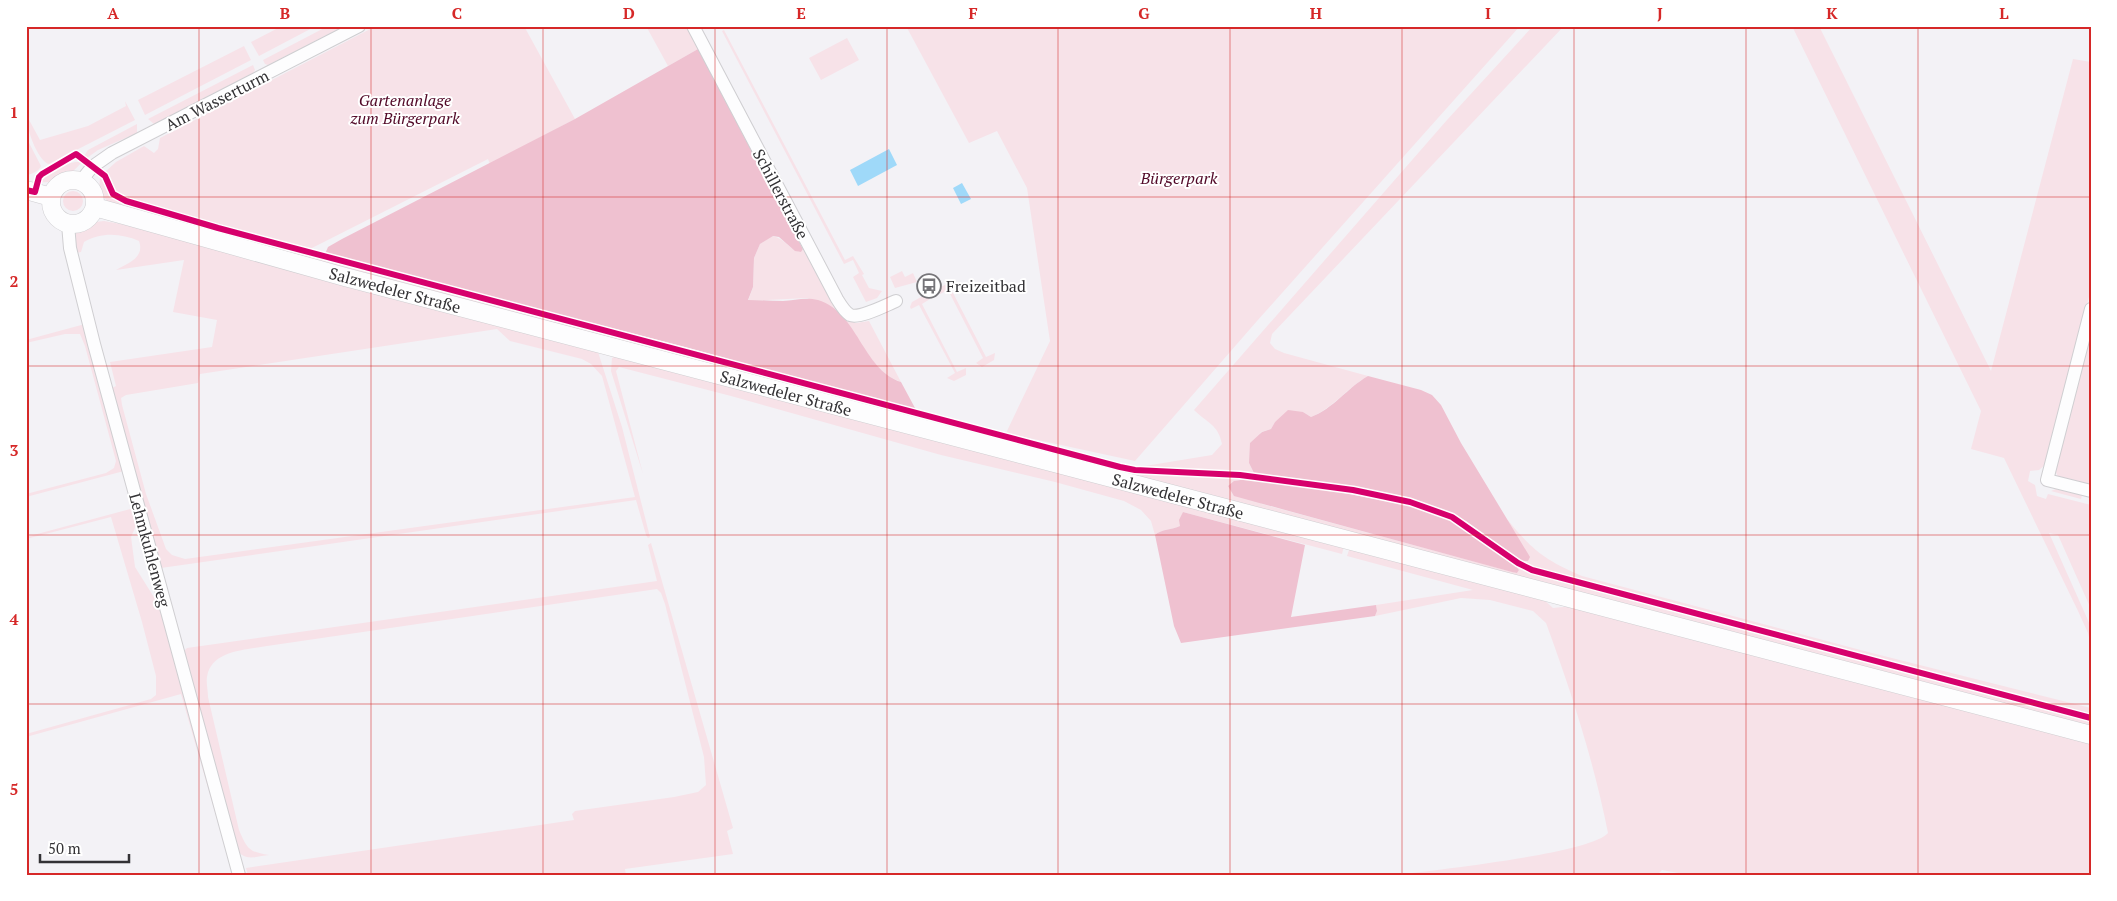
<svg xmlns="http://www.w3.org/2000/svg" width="2117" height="901" font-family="'PT Serif',serif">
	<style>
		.green { fill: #f7e2e8; fill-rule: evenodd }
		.forest { fill: #efc1d0 }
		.water { fill: #9fd9f9 }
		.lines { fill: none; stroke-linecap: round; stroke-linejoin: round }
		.minor-casing { stroke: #cfced1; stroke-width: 14 }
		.secondary-casing { stroke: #cfced1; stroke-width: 19 }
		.minor { stroke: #fdfdfe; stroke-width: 12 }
		.secondary { stroke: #fdfdfe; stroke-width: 18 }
		.cycleway-casing { stroke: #fff; stroke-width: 9 }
		.cycleway { stroke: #d6006c; stroke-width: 6 }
		.grid { fill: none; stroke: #d62828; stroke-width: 1; stroke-opacity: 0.55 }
		.labels { text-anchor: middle; stroke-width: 4; stroke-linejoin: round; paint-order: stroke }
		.street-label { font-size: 16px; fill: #333235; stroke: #fff }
		.park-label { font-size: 16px; font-style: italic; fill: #510827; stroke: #fff }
		.poi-label { font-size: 16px; fill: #333235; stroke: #fff; text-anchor: start }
		.neatline { fill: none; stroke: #d62828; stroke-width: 2 }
		.grid-label { font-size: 16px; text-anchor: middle; font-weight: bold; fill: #d62828 }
	</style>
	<rect width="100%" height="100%" fill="#f3f2f6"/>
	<!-- green -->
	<path class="green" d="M282,26H316L259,56L251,42Z
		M328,26H344L268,65L265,64L263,60Z
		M376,26H524L575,119L490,164L488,159L310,249L314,251L313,252L137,202C111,193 117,194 105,172L116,162L144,146L154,153L158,149L160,138Z
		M646,26H686L698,49L668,66Z
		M906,26H1520L1257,321L1135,461L1006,433L1050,341L1027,188L997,131L969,143Z
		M1533,26H1564L1272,334L1270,343L1275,349L1284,353L1368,376C1347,388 1333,408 1311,417L1303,412L1275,422L1271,429L1261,432L1249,463L1254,473L1145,466L1212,455L1222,444C1218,424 1207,423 1194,410L1447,120Z
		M1792,26H1819L1991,371L2073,59L2091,62V289L2045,465L2039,470L2030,471L2028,481L2035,485L2037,496L2046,499L2048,494L2091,505V609L2058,535L2049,533L2087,618L2091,628V645L2088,633L2078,611L2004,458L1971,449L1981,411Z
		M724,30L845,260L853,256L864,274L862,275L869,288L882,291L877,298L866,302L853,277L859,273L853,260L844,264L722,31Z
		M847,38L859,60L821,80L809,58Z
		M244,46L251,60L145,115L138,100Z
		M253,65L255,70L253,73L154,124L148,119Z
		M125,101L135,120L49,164C39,162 25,128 28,118L40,140L88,126L126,106Z
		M137,124V133L98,150L87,158L84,156L88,150Z
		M26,137L41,166C39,171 32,174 27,175Z
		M78,162L81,163C71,175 57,184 41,182C48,172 66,162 78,162Z
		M100,178C108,184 107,194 116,199L311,256L310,258L307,260L108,202L99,191Z
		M63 201a10 10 0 1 1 20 0a10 10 0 1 1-20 0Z
		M104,221L143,228L598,352L622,427L650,537L648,538L646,535L636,500L161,568L112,388L116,386L110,362L212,347L217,320L173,312L184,260L116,270C128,263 145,258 139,241C121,233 101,232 84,242L81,252L76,253L74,236C82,226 92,222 104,221ZM497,329L510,341L582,359L591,364L602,376L635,497L185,559L172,555L166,549L146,494L122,405L121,398L126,395L198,383L200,374Z
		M772,236C785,238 790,251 801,252L803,249L835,309L807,298L748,301L753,287L754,258L760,244Z
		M318,257L713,361L925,420L1125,472L1118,475L316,261Z
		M902,271L905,277L913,273L917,282L895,288L890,277Z
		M950,282H956L959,284L951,289L986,357L995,353L994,360L982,367L976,363L983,358L948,290L940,294L939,292L941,287Z
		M923,296H927L930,299L922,304L957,372L966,368V375L954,381L947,378L955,373L919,305L911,309L910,307L912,302Z
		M841,317L856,323L869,321L901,382C872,372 861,339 841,317Z
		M85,324L124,471L26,497V494L106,473L114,468L116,461L85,346L80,334H65L26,343V340Z
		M2091,329V486L2058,477L2055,470Z
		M616,356L1344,546L1342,554L1183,512L1180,526C1172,530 1161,529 1155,535L1151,521L1141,510L1124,501L1055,482L941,455L731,396L619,367L616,371L643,474L611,371L612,358Z
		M1140,473L1247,479L1234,481L1262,504L1517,573L1519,570L1515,565L1577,585L2091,720V729L1140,480Z
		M2056,489L2082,495L2081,499L2051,491Z
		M134,508L138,521L131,537L135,567L162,610L233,875L181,694L26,737V734L151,699L156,695V676L142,622L111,517L26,539V537Z
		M1507,519C1532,550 1545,560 1582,576L1868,652L2091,708V716L1580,582L1530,566L1521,561H1528Z
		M651,543L733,828L727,831L733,854L625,869L626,875H248L246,868L574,820L572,814L575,811L674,797L698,792L706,785L704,757L665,604L661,593L657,589L267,646C246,650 211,650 207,677C206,683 208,690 208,697L239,830C247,849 249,852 269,855C257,856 245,862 237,850L183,652L187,648L657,581L648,545Z
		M1350,547L1542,598L1553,608L1572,606L2091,742V875H1689L1662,870L1657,875H1397C1433,870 1590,854 1608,833C1594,762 1571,691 1546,623L1533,611L1490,600L1461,598L1375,616L1377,611L1376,605L1473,590L1347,556Z"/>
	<!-- forest -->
	<path class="forest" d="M698,49L803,249L801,252L795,251L779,237L773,236L760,244L754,258L753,287L748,300C760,300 771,301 783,301C795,300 806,297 818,300C858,312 862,369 901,382L915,408V411L689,348L325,254L328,247L342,239L575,119Z
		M1368,376L1421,390L1432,395L1441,405L1461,443L1530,557L1528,561H1521L1466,521L1443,510L1410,499L1337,484L1254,473L1249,463L1250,443L1262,432L1271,429L1275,422L1288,410L1303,412L1311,417C1333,409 1347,388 1368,376Z
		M1247,479L1307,486L1423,508L1447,517L1464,527L1515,565L1519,570L1517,573L1512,572L1234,496L1228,486L1234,481Z
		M1183,512L1305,545L1291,617L1376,605L1377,611L1375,616L1181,643L1174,626L1155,535C1161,529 1172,530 1180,526L1179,520Z"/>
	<!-- water -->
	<path class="water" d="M889,149L897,165L858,186L850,170Z
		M962,183L971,199L961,204L953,188Z"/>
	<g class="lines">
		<!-- minor casing -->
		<g class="minor-casing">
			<path id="minor" d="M693,26L837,299C840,304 845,312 850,315C860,319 886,305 896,301
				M81,181L92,167L112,153L359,26
				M68,224L70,248L94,344L239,875
				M2091,309L2047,480L2091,491"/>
		</g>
		<!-- secondary casing -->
		<g class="secondary-casing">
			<path id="secondary" d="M51 202a22 22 0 1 1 44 0a22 22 0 1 1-44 0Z
				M26,190L51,197
				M95,207L345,277L2091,735"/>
		</g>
		<!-- minor -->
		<use href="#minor" class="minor"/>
		<!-- secondary -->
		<use href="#secondary" class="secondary"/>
		<!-- cycleway casing -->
		<g class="cycleway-casing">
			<path id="cycleway" d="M26,190L35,192L39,177L42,174L76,154L105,176L113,194L126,201L218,228L1120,467L1135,470L1240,475L1353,490L1410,502L1452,517L1518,563L1532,570L2091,718"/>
		</g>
		<!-- cycleway -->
		<use href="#cycleway" class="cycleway"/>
	</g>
	<!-- grid -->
	<path class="grid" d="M199,26V875M371,26V875M543,26V875M715,26V875M887,26V875M1058,26V875M1230,26V875M1402,26V875M1574,26V875M1746,26V875M1918,26V875M26,197H2091M26,366H2091M26,535H2091M26,704H2091"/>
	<!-- icons -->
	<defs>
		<g id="bus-ring" transform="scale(1.25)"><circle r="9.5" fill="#fff" stroke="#767579" stroke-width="1.5"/><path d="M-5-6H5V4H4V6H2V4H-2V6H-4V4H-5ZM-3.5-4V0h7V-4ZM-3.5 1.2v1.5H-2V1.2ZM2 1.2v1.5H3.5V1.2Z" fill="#767579"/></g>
	</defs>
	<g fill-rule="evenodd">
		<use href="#bus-ring" x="929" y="286"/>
	</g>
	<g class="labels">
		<!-- street labels -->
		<g class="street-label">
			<text transform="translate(217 100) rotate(-27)" y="6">Am Wasserturm</text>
			<text transform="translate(781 194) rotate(62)" y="6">Schillerstraße</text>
			<text transform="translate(395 290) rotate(15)" y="6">Salzwedeler Straße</text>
			<text transform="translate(786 393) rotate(15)" y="6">Salzwedeler Straße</text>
			<text transform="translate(1178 496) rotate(15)" y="6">Salzwedeler Straße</text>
			<text transform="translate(150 550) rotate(75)" y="6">Lehmkuhlenweg</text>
		</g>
		<!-- park labels -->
		<g class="park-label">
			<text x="405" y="106">Gartenanlage<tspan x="405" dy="18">zum Bürgerpark</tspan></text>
			<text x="1179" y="184">Bürgerpark</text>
		</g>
		<!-- poi labels -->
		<g class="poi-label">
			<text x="946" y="292">Freizeitbad</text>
		</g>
	</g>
	<!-- border -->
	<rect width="2117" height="901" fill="none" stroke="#ffffff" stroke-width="55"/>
	<!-- scale -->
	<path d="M40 854v8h89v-8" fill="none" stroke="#333235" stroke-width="2.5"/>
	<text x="48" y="854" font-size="15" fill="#333235" stroke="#ffffff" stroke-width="4" paint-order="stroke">50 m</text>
	<rect x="28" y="28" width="2062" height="846" class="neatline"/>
	<g class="grid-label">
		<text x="113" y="19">A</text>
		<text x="285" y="19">B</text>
		<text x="457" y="19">C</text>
		<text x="629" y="19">D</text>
		<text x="801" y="19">E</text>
		<text x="973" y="19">F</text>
		<text x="1144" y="19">G</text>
		<text x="1316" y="19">H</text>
		<text x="1488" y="19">I</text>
		<text x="1660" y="19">J</text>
		<text x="1832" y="19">K</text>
		<text x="2004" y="19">L</text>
		<text x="14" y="118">1</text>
		<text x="14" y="287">2</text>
		<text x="14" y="456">3</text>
		<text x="14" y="625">4</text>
		<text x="14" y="795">5</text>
	</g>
</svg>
